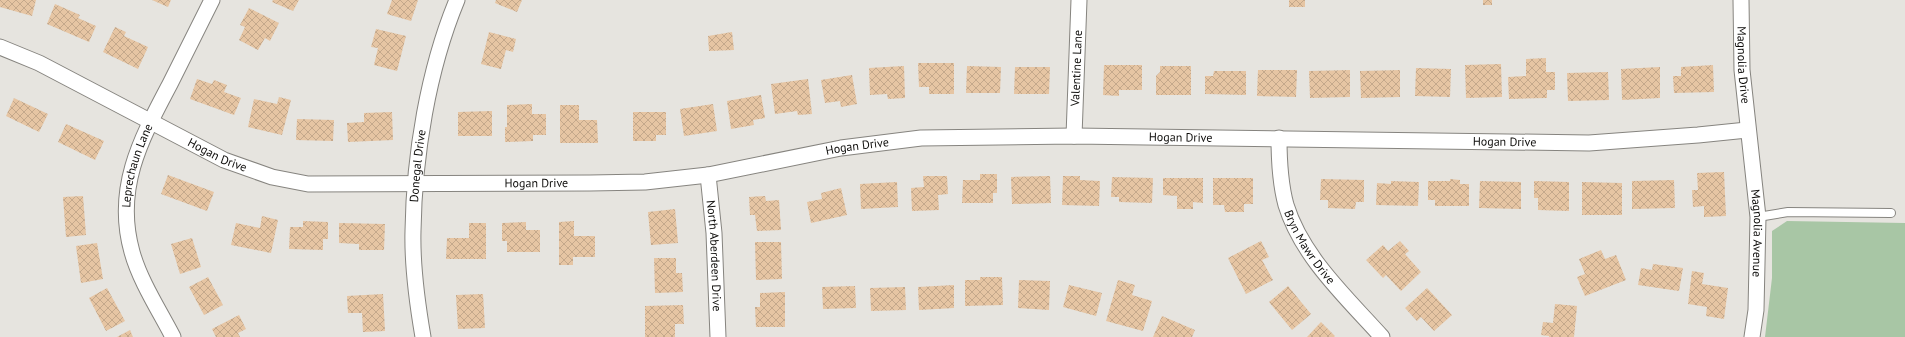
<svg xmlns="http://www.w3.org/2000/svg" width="1905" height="337" font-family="'PT Sans',sans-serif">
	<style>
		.green { fill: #a8c6a5 }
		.building { fill: url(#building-cross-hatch) }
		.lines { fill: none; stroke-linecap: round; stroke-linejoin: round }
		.lane-casing { stroke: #86847f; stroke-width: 10 }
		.street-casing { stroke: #86847f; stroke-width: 17 }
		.lane { stroke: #fff; stroke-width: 8 }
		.street { stroke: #fff; stroke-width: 15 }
		.labels { text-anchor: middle; stroke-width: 4; stroke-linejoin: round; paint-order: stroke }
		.street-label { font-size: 12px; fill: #0d0c0a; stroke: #e6e4df }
	</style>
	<defs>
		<pattern id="building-cross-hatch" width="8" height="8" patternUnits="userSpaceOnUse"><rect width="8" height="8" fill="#e6c5a3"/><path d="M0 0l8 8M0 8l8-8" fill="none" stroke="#c4a88b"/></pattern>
	</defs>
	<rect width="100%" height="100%" fill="#e6e4df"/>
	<!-- green -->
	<path class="green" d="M1787,221L1905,223V337H1765L1772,278V231Z"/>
	<!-- building -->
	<path class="building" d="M0,0H36L32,16L0,7Z
		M152,0H171L168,7Z
		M273,0H299L293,11L272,2Z
		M392,0H418L411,21L387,14Z
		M496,0H522L517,12L495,3Z
		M1289,0H1305V7H1289Z
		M1483,0H1492V5H1483Z
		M55,4L80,15L78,18L96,26L89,42L47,24Z
		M249,8L279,23L270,41L265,38L258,50L239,40L245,27L240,25Z
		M115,27L126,32L124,36L148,47L138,69L103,52Z
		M376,29L406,36L397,71L374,65L378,48L371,47Z
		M489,32L516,39L513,52L506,50L501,69L481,64Z
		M732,32L734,50L709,51L708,36Z
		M1546,58V72H1555V90H1547V98L1509,99L1508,77L1526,76V59Z
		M918,63H954V94H929V87H919Z
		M1501,64L1502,97L1466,98L1465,65Z
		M1104,65H1142V90H1119V96L1103,95Z
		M1713,65L1714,92L1674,93L1673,76H1681V67Z
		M904,66L905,98L888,99L887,94L870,95L869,68Z
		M967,66L1001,67L1000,93H966Z
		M1160,66H1191V95H1156V76L1160,72Z
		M1015,67H1050L1049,94H1014Z
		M1660,67V98L1622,100L1621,69Z
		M1416,68L1451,69L1450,97L1415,96Z
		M1258,70H1297L1296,97L1257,96Z
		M1350,70V97L1310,98L1309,71Z
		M1400,70V97L1361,98L1360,71Z
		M1214,71H1246V95L1205,94V76H1213Z
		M1608,72L1609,100L1568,101L1567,73Z
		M852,75L857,104L841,107L840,101L825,103L821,80Z
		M197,79L212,84L214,80L227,85L224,92L241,98L234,115L190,99Z
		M808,79L812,114L798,115L797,111L775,114L771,84Z
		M761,95L765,118L753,120L754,125L731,129L727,101Z
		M279,97L291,100L282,135L248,127L254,99L277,104Z
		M14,98L48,114L39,132L6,116Z
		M532,104V114H546V135H533V141L505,142V127H507V105Z
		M713,104L717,131L684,136L680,109Z
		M560,105H579V120H597L598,143H560Z
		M492,111V136H458V112Z
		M392,112L393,140L348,142L347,123L364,122V113Z
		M633,112H666V135H656V141H633Z
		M297,119L334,120L333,141L296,140Z
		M66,124L104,141L95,160L58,142Z
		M1724,172L1726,216L1704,217V206L1693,207L1692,190H1698L1697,173Z
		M980,174H997V193H993V203H962L963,180H980Z
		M168,175L214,192L207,211L161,194Z
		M923,176H947L948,194L938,195L939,210L912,211L911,188L924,187Z
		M1050,176L1051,203L1012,204L1011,177Z
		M1063,176H1080V180L1100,181L1099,206L1062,205Z
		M1112,177L1153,178L1152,203L1119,202V197H1111Z
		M1163,178H1203V203L1193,202V209H1177V196L1163,195Z
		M1213,178H1253V204H1244V212H1225L1224,205H1213Z
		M1321,179L1364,180V202H1356L1355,209L1328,208V200H1320Z
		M1450,179L1460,180V184H1469V206H1435V200H1428V181H1450Z
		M1674,180L1675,208L1632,209V181Z
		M1391,181L1419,182L1418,206L1376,205L1377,183L1391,184Z
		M1480,181L1521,182V209L1479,208Z
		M1534,181L1569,182V211L1538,210V198H1534Z
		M897,182L898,207L861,209L860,184Z
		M1582,182L1622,183V215H1582Z
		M841,188L847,215L811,223L807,202L822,199L821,193Z
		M83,196L86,235L66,237L63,197Z
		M765,196L766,201L779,200L781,230L757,231L755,215H750L749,197Z
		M675,209L678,243L651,245L648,212Z
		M262,216L278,220L271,253L231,245L236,223L260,228Z
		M303,221L328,222V239H323V250L289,249L290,227H303Z
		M574,221V236H595V257H573V265H559V222Z
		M526,222V230H540V252H507V241H502V223Z
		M339,223L385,224L384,250H359V244L339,243Z
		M469,223H486V259H446L447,238H469Z
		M192,238L201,267L180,274L171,244Z
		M1261,241L1269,257L1262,260L1273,280L1246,294L1228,258Z
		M1400,241L1409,251L1405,254L1421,272L1401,291L1386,275L1383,278L1366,260L1383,245L1388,251Z
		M755,242H781L782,279L756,280Z
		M97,243L103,279L81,283L76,246Z
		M1601,250L1605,259L1616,255L1626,280L1585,296L1577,277L1585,274L1579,259Z
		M654,258H676V273H682L683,292L655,293Z
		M1653,264L1683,268L1679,291L1638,285L1641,268L1652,270Z
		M1692,271L1704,273L1702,284L1728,288L1724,319L1706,316L1707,307L1688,304Z
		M208,277L223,305L204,315L189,287Z
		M980,277H1002L1003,305L965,306V280H980Z
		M1019,280L1050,281L1049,310L1018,308Z
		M1118,280L1135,285L1132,295L1152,301L1143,331L1106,321Z
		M954,285V308L919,310L918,287Z
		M1069,285L1102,293L1096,316L1063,307Z
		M855,286L856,308L823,309L822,287Z
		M1288,286L1311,314L1292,330L1269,302Z
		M905,287L906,310L871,311L870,288Z
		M107,288L125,321L106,331L89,298Z
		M1427,288L1452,315L1434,331L1421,317L1417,321L1405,308Z
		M785,292V327H756L755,307H760V293Z
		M383,294L385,331L363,332L362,313H348L347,296Z
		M483,294L485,328L458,329L456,295Z
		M1555,304L1577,306L1574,337H1549V336L1541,335L1543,322L1553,323Z
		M683,305L684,324H675V337H645V306Z
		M239,315L246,329L238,333L240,337H216L212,329Z
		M1162,316L1195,330L1192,337H1153Z
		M1321,322L1335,336L1334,337H1307Z
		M130,330L133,337H117Z"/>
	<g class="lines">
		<!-- lane casing -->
		<g class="lane-casing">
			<path id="lane" d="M1758,217L1788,212L1891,213"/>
		</g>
		<!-- street casing -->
		<g class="street-casing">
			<g id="street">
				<path id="s1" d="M1741,0L1742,70L1758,217L1756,310L1752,337"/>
				<path id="s2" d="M0,47L39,63L224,160L272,177L308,184L590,183L645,182L708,175L841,148L921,138L1074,136L1589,143L1698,135L1747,130"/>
				<path id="s3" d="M1074,136L1079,0"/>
				<path id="s4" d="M1279,138C1279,161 1280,183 1286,205C1302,257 1347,298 1382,337"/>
				<path id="s5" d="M708,175L714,233L718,337"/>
				<path id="s6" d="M173,337C159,310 140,281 132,252C114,188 141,139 170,84C184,56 198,28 212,0"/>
				<path id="s7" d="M423,337C417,302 412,267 413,231C414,156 428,70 457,0"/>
			</g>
		</g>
		<!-- lane -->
		<use href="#lane" class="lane"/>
		<!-- street -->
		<use href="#street" class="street"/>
	</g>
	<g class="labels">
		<!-- street labels -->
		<g class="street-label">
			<text dy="4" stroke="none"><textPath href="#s1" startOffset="65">Magnolia Drive</textPath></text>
			<text dy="4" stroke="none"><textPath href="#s3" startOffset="68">Valentine Lane</textPath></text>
			<text dy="4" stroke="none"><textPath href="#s2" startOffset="1215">Hogan Drive</textPath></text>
			<text dy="4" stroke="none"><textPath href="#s2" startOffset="1539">Hogan Drive</textPath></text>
			<text dy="4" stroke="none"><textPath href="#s2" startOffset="891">Hogan Drive</textPath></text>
			<text dy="4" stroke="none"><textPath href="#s2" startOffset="243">Hogan Drive</textPath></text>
			<text dy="4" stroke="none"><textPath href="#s6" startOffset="183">Leprechaun Lane</textPath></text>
			<text dy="4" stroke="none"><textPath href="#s7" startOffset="172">Donegal Drive</textPath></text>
			<text dy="4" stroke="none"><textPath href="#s2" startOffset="567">Hogan Drive</textPath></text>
			<text dy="4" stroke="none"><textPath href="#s1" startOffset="234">Magnolia Avenue</textPath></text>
			<text dy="4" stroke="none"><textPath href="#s4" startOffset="116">Bryn Mawr Drive</textPath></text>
			<text dy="4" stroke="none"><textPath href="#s5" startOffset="81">North Aberdeen Drive</textPath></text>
		</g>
	</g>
</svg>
